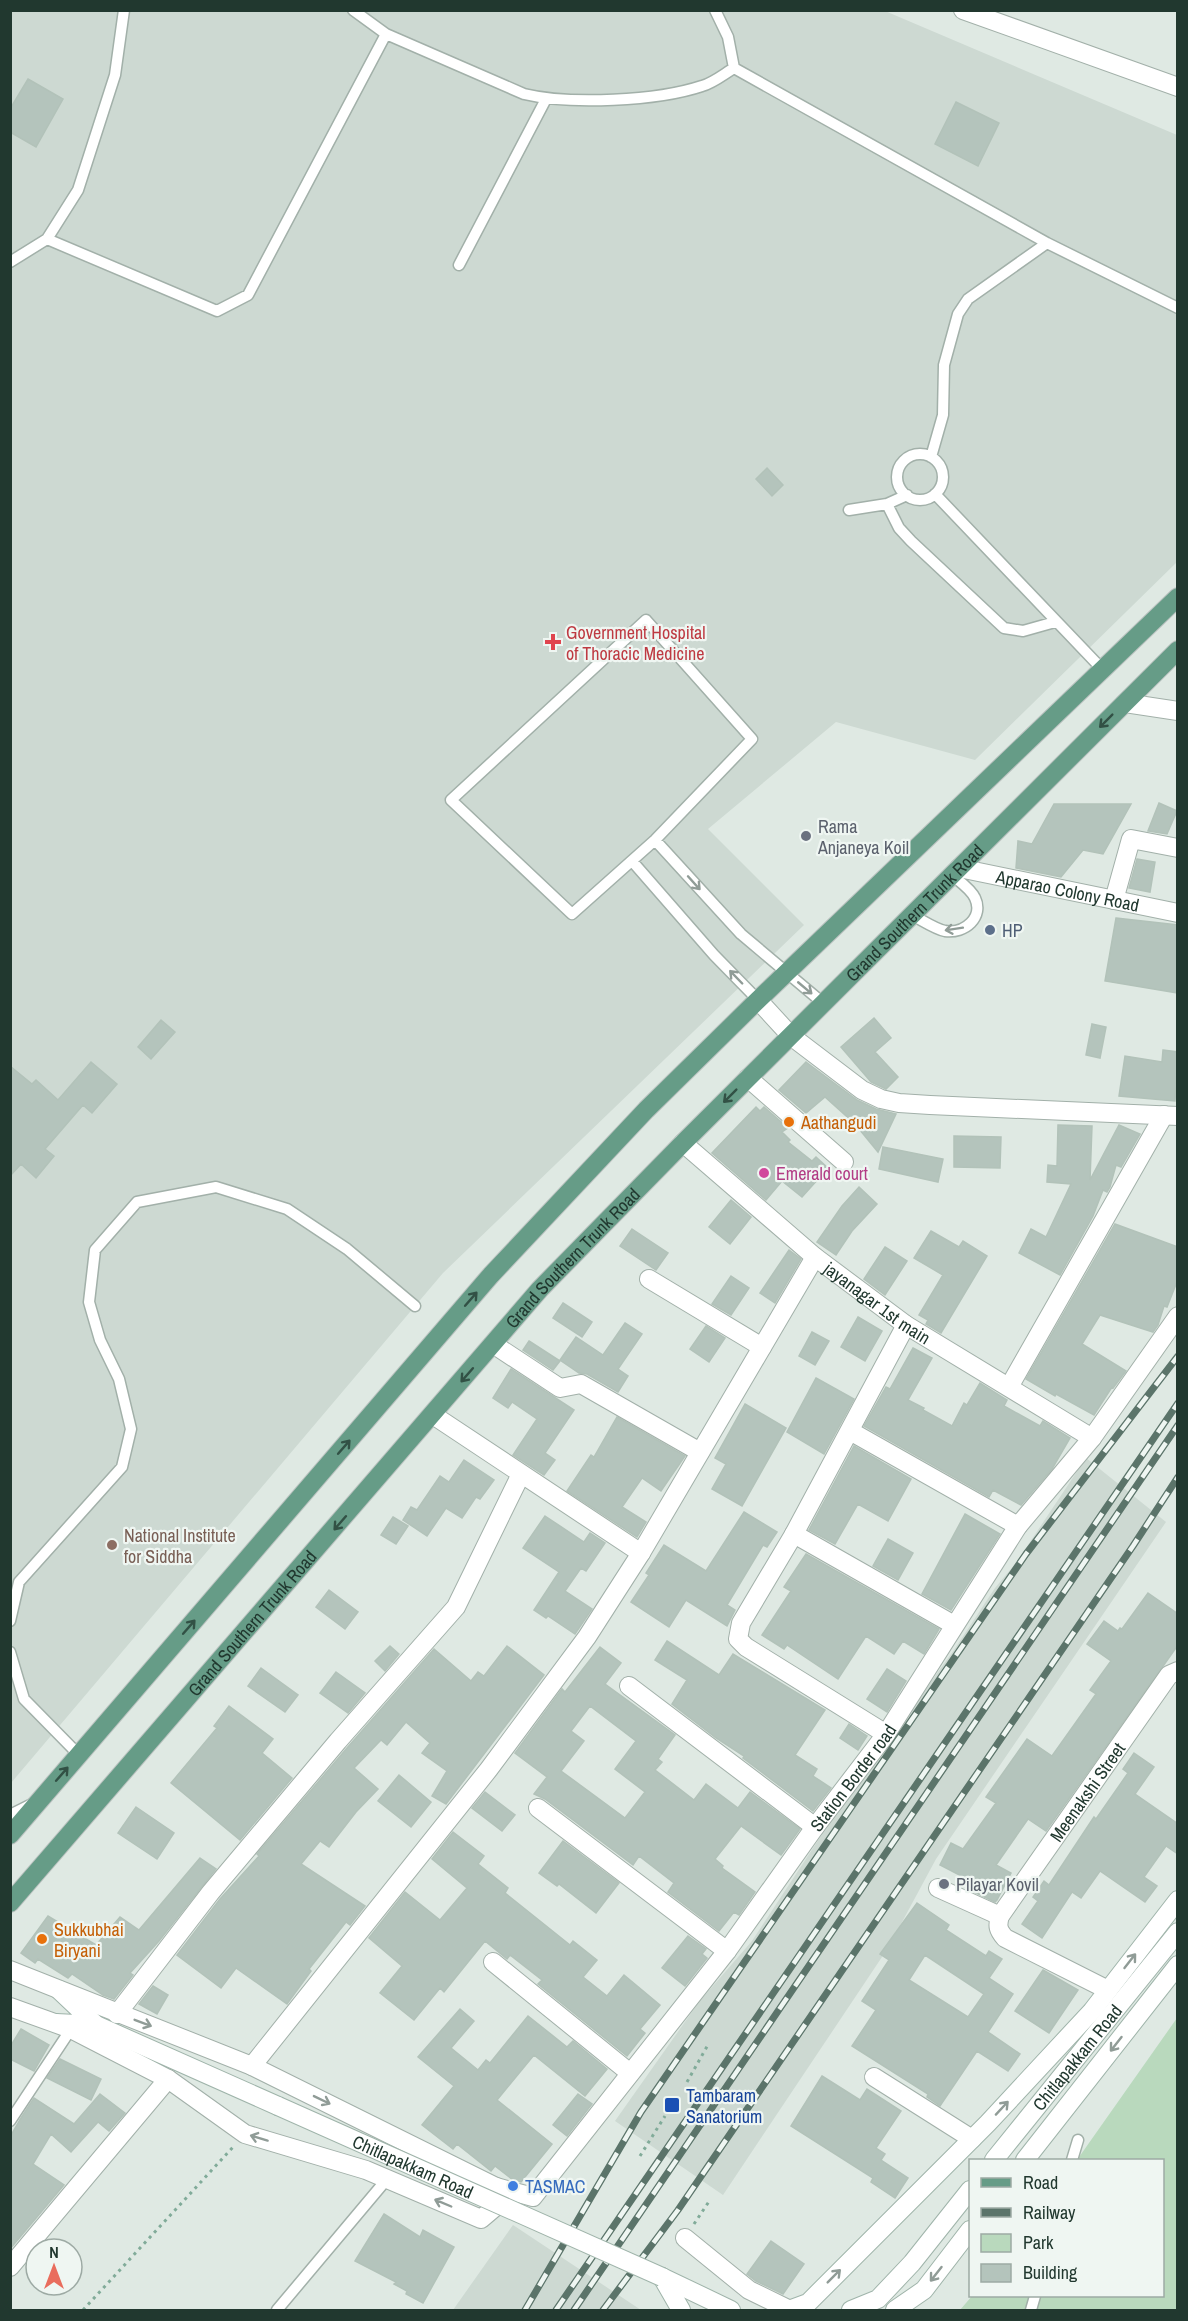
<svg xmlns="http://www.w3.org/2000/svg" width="1188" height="2321" viewBox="0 0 1188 2321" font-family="'Archivo Narrow',sans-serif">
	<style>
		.built { fill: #cdd9d2 }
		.green { fill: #b9d9bd }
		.building { fill: #b4c4bc; stroke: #b2c2b9; stroke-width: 1.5; fill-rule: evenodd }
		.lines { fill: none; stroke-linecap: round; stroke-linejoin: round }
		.lane-casing { stroke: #a2b0a9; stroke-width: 13 }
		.street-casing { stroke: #a2b0a9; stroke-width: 20 }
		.secondary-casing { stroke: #9fb4aa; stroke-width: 20 }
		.primary-casing { stroke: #bcc3c1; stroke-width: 20 }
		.path { stroke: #81ab99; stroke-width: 3; stroke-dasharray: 3 4.5; stroke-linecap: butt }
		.lane { stroke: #fff; stroke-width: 10 }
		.street { stroke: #fff; stroke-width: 18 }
		.secondary { stroke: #fff; stroke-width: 18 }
		.primary { stroke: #669c87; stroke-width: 18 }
		.rail-casing { stroke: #5b746a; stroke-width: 7 }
		.rail { stroke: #eff6f2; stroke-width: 4.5; stroke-dasharray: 14; stroke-linecap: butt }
		.secondary-bridge-casing { stroke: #9fb4aa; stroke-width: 20; stroke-linecap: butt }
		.secondary-bridge { stroke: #fff; stroke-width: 18 }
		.oneway { stroke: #325145 }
		.oneway2 { stroke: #909c97 }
		.health-dot { fill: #e0444e; stroke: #eff6f2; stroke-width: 2 }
		.worship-dot { fill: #6b7280; stroke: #eff6f2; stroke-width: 2 }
		.service-dot { fill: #5c6f8a; stroke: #eff6f2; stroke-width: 2 }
		.food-dot { fill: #e8710a; stroke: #eff6f2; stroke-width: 2 }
		.hotel-dot { fill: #d1479c; stroke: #eff6f2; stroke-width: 2 }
		.education-dot { fill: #8d6e63; stroke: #eff6f2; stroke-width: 2 }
		.transit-dot { fill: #1a4fb4; stroke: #eff6f2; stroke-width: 2 }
		.shop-dot { fill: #3f7fe0; stroke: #eff6f2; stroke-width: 2 }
		.labels { text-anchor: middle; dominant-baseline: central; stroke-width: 4.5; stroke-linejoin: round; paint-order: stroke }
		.health-label { font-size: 18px; fill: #be3a42; stroke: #eff6f2; text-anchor: start }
		.worship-label { font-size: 18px; fill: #5b616d; stroke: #eff6f2; text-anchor: start }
		.street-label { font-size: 18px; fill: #21382f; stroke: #eff6f2 }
		.service-label { font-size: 18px; fill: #4e5e75; stroke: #eff6f2; text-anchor: start }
		.food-label { font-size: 18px; fill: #c56008; stroke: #eff6f2; text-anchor: start }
		.hotel-label { font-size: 18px; fill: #b23c85; stroke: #eff6f2; text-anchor: start }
		.education-label { font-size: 18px; fill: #785e54; stroke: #eff6f2; text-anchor: start }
		.transit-label { font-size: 18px; fill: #164399; stroke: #eff6f2; text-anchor: start }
		.shop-label { font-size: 18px; fill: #366cbe; stroke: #eff6f2; text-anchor: start }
	</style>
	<rect width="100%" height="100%" fill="#dfe9e3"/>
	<!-- built -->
	<path class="built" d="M11,11H885L1177,135V562L975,760L836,722L708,829L804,925L443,1273L11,1783Z
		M1086,1458L1166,1522L936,1859L888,1948L723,2195L615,2121L699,2002L752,1941L844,1801L954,1650L995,1588L1016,1563Z
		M513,2225L641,2310H453Z"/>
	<!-- green -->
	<path class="green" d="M1177,2018V2310H960L972,2296H1162V2160H1077Z"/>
	<!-- building -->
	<path class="building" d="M28,79L63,99L36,147L10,132V109Z
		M956,102L999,123L978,166L935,144Z
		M767,468L783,485L772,496L756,479Z
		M1159,803L1177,811L1167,834L1148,831Z
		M1054,804H1131L1103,854L1083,850L1061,877L1016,868L1018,841L1032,844Z
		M1137,859L1155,862L1150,892L1129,888Z
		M1116,918L1178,925V993L1105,981Z
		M874,1018L891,1038L875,1052L898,1077L886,1089L871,1082L841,1047Z
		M161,1020L175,1032L151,1059L138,1047Z
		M1092,1024L1106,1027L1100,1058L1086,1055Z
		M1163,1050L1178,1052L1175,1101L1119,1096L1125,1056L1162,1062Z
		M91,1062L117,1084L92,1113L83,1105L45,1149L54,1156L36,1178L21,1164L10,1176V1066L32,1084L36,1080L58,1100Z
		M806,1062L857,1100L876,1109L896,1114L878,1152L855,1124L825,1097L806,1113L779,1090Z
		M756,1107L760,1111L764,1107L788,1128L782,1132L790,1140L788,1142L812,1161L816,1157L828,1168L802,1197L782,1181L766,1200L712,1153Z
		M1058,1125L1092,1126L1090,1180L1119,1125L1140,1134L1121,1167L1116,1165L1110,1187L1107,1192L1103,1190L1093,1216L1060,1275L1019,1253L1031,1229L1046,1237L1071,1184L1047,1182L1048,1165L1057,1166Z
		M954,1136L1001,1137L1000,1168L954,1167Z
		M883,1147L943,1159L938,1182L879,1169Z
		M859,1187L877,1204L852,1231L836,1255L817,1242L842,1206Z
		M731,1200L751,1217L730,1244L709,1227Z
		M1115,1224L1178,1247V1279L1167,1307L1164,1306L1158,1325L1153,1332L1100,1315L1082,1344L1126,1371L1113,1388L1112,1387L1094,1415L1056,1394L1055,1396L1026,1379Z
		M632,1229L668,1253L656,1270L620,1246Z
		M931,1231L959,1247L963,1241L987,1256L941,1333L926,1324L928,1320L919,1315L943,1275L914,1258Z
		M885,1247L907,1261L885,1295L864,1279Z
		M789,1250L801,1259L775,1303L760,1293Z
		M731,1276L749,1288L731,1315L712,1304Z
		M563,1303L592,1322L582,1337L553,1318Z
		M858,1317L882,1331L865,1361L841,1347Z
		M625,1323L642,1334L618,1369L628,1376L618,1392L587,1374L579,1373L560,1360L576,1337L603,1355Z
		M706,1326L725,1338L709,1362L690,1349Z
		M812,1332L829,1341L815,1365L799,1356Z
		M529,1341L560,1361L553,1370L523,1350Z
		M913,1348L932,1358L908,1400L924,1408L923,1410L952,1426L964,1403L967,1405L980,1383L1007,1400L1004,1406L1040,1426L1043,1421L1070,1438L1052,1469L1021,1505L993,1490L989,1497L864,1426L886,1387L890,1389Z
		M511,1369L574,1410L545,1453L555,1460L544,1475L513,1455L537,1419L512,1402L508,1408L493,1398Z
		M816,1378L854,1399L824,1454L787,1432Z
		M745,1404L786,1428L742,1506L712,1489L726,1464L715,1458Z
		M617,1417L685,1456L661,1491L642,1478L622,1507L646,1522L637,1537L567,1491L591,1455L594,1457Z
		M854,1446L911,1479L888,1521L858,1504L835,1544L809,1530Z
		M464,1460L494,1480L480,1499L476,1497L462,1518L446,1508L427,1536L403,1520L411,1507L417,1510L440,1476L449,1482Z
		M744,1512L777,1532L767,1547L763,1545L727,1605L735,1610L727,1626L686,1600L669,1627L631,1602L649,1575L646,1573L664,1545L706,1571Z
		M965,1514L1000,1534L951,1610L922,1594Z
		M545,1516L584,1542L590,1533L605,1543L586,1571L581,1568L565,1591L592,1609L575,1634L548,1616L546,1618L534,1610L559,1572L523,1548Z
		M393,1517L408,1526L396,1544L381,1535Z
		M888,1539L913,1553L898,1580L873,1566Z
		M806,1554L939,1629L924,1654L903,1641L894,1654L866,1636L838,1679L787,1645L784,1649L762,1635L791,1591L784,1587Z
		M329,1590L358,1612L345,1629L316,1607Z
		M1148,1593L1178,1614V1645L1046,1831L1028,1819L996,1865L1011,1873L997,1900L995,1902L970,1890L973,1882L940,1865L951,1843L963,1849L996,1803L986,1797L1027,1739L1052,1756L1096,1694L1090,1690L1111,1661L1087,1644L1104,1621L1118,1631L1120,1628L1122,1629Z
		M667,1641L719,1675L733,1654L825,1710L795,1755L817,1769L813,1776L831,1788L813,1811L743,1758L744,1756L716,1738L672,1704L687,1680L655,1660Z
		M390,1646L399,1654L385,1671L375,1661Z
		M507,1646L544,1675L446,1804L432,1796L447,1771L422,1753L430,1743L406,1722L387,1745L381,1740L354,1768L378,1789L356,1812L329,1847L320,1841L301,1864L365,1906L350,1925L346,1922L309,1969L311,1971L287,2004L236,1968L221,1988L177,1955L220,1899L259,1856L257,1854L347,1748L434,1649L471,1681L478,1672L484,1676Z
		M600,1647L621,1663L605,1684L675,1735L658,1759L662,1762L655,1770L694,1800L706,1784L738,1808L750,1792L800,1829L781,1855L741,1826L715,1859L723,1866L722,1868L755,1892L739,1915L734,1912L719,1931L668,1892L674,1883L639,1856L633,1865L545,1799L534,1794L547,1777L515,1753L562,1689L565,1692ZM590,1706L636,1741L615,1769L645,1792L625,1818L561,1771L584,1741L571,1731Z
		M261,1668L298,1695L285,1712L248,1686Z
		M887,1669L906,1681L887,1712L867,1699Z
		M336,1672L365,1693L348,1713L320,1693Z
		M229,1706L273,1739L262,1753L292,1778L240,1840L171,1783L217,1728L214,1726Z
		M849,1724L867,1736L858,1750L840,1738Z
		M1134,1753L1154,1767L1135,1794L1178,1824V1854L1166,1846L1144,1877L1157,1886L1145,1902L1100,1871L1081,1898L1072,1892L1042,1938L1022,1924L1038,1901L1033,1897L1044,1881L1049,1885L1094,1817L1096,1819L1128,1773L1123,1769Z
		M399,1775L431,1802L411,1827L378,1801Z
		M485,1792L515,1815L502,1831L472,1808Z
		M136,1807L174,1833L157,1859L118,1833Z
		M453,1832L484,1856L478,1864L508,1888L505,1893L570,1945L573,1941L597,1960L583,1977L607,1996L624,1975L660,2005L640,2029L645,2033L627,2056L538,1984L542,1980L510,1955L507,1959L485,1941L444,1992L440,1988L414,2020L380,1993L402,1966L369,1938L405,1892L440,1920L467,1888L432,1859Z
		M563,1841L619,1883L596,1913L559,1884L557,1886L539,1873Z
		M200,1858L216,1869L159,1941L130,1973L133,1975L114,1999L103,1995L72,1974L68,1978L38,1959L35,1963L21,1953L48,1916L96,1945L120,1917L139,1930Z
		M917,1903L949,1925L946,1930L986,1956L989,1951L1002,1959L989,1978L1013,1994L988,2032L1020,2054L1008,2071L977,2051L940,2106L927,2097L928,2094L852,2046L876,2010L862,2001L889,1960L880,1954ZM925,1955L984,1994L968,2017L909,1980Z
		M688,1936L706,1949L702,1954L707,1958L685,1986L662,1968Z
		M1043,1970L1078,1990L1049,2033L1015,2011Z
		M153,1986L168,1995L157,2014L139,2004Z
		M460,2009L474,2021L451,2048L478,2070L486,2060L490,2063L528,2016L567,2047L573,2041L607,2069L585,2096L534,2055L497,2100L552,2144L521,2182L513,2180L495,2166L491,2171L457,2144L453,2149L422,2125L454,2086L418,2057Z
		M21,2029L49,2045L34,2071L10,2059V2047Z
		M60,2059L101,2079L91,2100L47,2078Z
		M822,2076L860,2100L867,2089L901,2111L876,2148L885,2154L881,2160L908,2178L895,2198L871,2182L873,2178L791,2126Z
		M100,2094L125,2113L109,2131L98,2122L71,2152L51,2134L33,2164L64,2185L10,2249V2137L21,2118L34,2098L74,2124Z
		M578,2094L592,2104L567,2136L553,2125Z
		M384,2214L420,2237L423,2230L454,2247L423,2303L406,2294L407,2291L394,2284L396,2282L355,2261Z
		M771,2241L804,2264L783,2294L756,2281L747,2274Z"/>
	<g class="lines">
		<defs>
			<path id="lane" d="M353,10L386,34L524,94C570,105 657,101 702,86C713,83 724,74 734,68L1047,243L1178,308
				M715,10L728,37L734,68
				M47,239L217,311L248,295L386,34
				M10,262L47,239L78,190L115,75L124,10
				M459,265L546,99
				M897 477a23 23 0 1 1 46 0a23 23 0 1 1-46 0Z
				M931,457L943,415L944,365L958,314L968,299L1047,243
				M935,494L1102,669
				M887,504L899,528L911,541L1004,628L1023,631L1055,622
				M849,510L887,504L907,495
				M646,620L752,739L655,840L572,914L451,800Z
				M655,840L741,934L823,1003
				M632,861L714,955L758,1000
				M912,915C922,920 935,929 945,931C965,934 984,917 975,898C971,889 959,881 952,875
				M10,1621L19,1582L122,1467L131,1429L119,1379L100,1340L89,1302L95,1250L137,1202L216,1187L287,1209L347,1249L415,1306
				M10,1652L24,1699L79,1755
				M10,1815L32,1804
				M10,2121L71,2029
				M1072,2160L1078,2140
				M277,2310L387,2179
				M1031,2310L1035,2296"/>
			<g id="street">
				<path d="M963,10L1178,87"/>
				<path d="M1125,703L1178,711"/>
				<path id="s1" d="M959,868L1178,913"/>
				<path d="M1114,900L1131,839L1178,848"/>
				<path d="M758,1000L791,1036L862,1090L881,1099L899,1103L930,1105L1178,1116"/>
				<path d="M748,1078L844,1162"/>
				<path id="s2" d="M683,1143L815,1257L906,1325L1092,1438"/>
				<path d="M649,1279L762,1347"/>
				<path d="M493,1344L560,1388L581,1384L700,1452"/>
				<path d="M1009,1387L1164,1115"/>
				<path d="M433,1415L641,1553"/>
				<path d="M850,1431L1018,1526"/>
				<path d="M794,1534L954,1625"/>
				<path d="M629,1686L815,1827"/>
				<path d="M886,1734L746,1647L738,1639L741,1623L794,1534L906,1325"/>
				<path d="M538,1808L727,1951"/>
				<path d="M938,1888L1000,1916"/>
				<path d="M493,1962L630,2073"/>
				<path d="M10,1970L252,2066L496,2187L494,2208L481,2219L366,2170L245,2134L168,2079L71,2029L10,2007"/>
				<path id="s3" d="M1108,1990L1005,1938C998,1930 997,1926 1000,1916L1169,1675L1178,1671"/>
				<path d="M117,2014L211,1892L338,1741L456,1607L521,1474"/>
				<path d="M252,2066L489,1769L587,1637L641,1553L815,1257"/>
				<path d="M874,2077L972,2139"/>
				<path id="s4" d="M496,2187L533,2197L727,1951L815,1827L886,1734L1018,1526L1092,1438L1178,1316"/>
				<path d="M685,2238L749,2290L790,2310"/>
				<path d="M10,2267L168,2079"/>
			</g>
			<g id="secondary">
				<path d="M56,2023L96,2025L59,1990"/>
				<path d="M96,2025L278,2106"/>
				<path id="s5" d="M994,2160L1178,1932"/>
				<path d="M1025,2160L1178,1965"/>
				<path d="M662,2277L731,2310"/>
				<path d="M662,2277L681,2310"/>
				<path d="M789,2310L808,2303L988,2123L1092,2011L1178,1900"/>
				<path d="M851,2310L878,2299L912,2263L970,2190"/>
				<path d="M895,2310L924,2290L970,2230"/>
			</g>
			<g id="primary">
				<path d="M10,1835L491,1275L646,1110L758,1000L1178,597"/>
				<path id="s6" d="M10,1903L540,1289L683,1143L1178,650"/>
			</g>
		</defs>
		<!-- lane casing -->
		<use href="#lane" class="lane-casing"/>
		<!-- street casing -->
		<use href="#street" class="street-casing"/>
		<!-- secondary casing -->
		<use href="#secondary" class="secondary-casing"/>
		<!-- primary casing -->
		<use href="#primary" class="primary-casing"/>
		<!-- path -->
		<path class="path" d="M687,2082L709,2043
			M640,2156L665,2116
			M694,2224L710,2200
			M83,2310L234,2146"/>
		<!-- lane -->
		<use href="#lane" class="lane"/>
		<!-- street -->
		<use href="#street" class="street"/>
		<!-- secondary -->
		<use href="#secondary" class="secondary"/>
		<!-- primary -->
		<use href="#primary" class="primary"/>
		<defs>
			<path id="rail" d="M525,2310L641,2112L1026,1554L1178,1356
				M556,2310L1178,1403
				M574,2310L1178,1425
				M603,2310L678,2210L1133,1546L1178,1477"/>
		</defs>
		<!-- rail casing -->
		<use href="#rail" class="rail-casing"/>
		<!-- rail -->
		<use href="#rail" class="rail"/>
		<defs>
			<g id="secondary-bridge">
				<path id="s7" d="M278,2106L662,2277"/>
			</g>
		</defs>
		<!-- secondary-bridge casing -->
		<use href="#secondary-bridge" class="secondary-bridge-casing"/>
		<!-- secondary-bridge -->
		<use href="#secondary-bridge" class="secondary-bridge"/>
	</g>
	<!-- one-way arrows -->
	<defs><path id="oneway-shaft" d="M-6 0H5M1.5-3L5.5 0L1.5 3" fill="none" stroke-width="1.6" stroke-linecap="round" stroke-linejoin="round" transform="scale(1.5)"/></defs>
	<g class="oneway">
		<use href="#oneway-shaft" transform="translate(1106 721) rotate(135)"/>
		<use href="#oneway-shaft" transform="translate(730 1096) rotate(135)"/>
		<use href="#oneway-shaft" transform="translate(471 1299) rotate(-49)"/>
		<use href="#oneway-shaft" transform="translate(467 1375) rotate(131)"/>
		<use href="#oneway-shaft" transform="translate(344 1447) rotate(-49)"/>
		<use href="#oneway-shaft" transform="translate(340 1523) rotate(131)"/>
		<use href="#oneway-shaft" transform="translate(189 1627) rotate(-49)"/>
		<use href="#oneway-shaft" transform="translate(62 1774) rotate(-49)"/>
	</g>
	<g class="oneway2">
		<use href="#oneway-shaft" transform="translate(694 883) rotate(48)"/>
		<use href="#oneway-shaft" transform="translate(954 929) rotate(171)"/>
		<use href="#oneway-shaft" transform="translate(736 977) rotate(-134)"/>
		<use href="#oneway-shaft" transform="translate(805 988) rotate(40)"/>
		<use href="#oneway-shaft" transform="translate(1130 1961) rotate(-52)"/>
		<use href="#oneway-shaft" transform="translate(143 2023) rotate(21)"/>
		<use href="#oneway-shaft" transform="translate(1116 2044) rotate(128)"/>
		<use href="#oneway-shaft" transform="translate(322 2100) rotate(26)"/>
		<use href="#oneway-shaft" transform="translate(1002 2108) rotate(-47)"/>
		<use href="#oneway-shaft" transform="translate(259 2138) rotate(-163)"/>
		<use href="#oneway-shaft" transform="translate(443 2203) rotate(-157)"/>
		<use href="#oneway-shaft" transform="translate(936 2274) rotate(128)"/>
		<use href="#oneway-shaft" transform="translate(834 2276) rotate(-45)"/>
	</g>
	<!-- markers -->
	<path class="health-dot" d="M550 633h6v6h6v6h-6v6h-6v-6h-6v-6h6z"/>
	<g class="worship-dot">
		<circle cx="806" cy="836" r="6"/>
		<circle cx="944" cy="1884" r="6"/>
	</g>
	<circle class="service-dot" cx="990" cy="930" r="6"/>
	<g class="food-dot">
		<circle cx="789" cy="1122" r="6"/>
		<circle cx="42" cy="1939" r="6"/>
	</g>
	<circle class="hotel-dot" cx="764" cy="1173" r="6"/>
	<circle class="education-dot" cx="112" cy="1545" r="6"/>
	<rect class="transit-dot" x="664" y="2097" width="16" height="16" rx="3"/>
	<circle class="shop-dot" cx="513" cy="2186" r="6"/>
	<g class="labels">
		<!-- health labels -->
		<g class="health-label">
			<text x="566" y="632">Government Hospital<tspan x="566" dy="21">of Thoracic Medicine</tspan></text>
		</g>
		<!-- worship labels -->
		<g class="worship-label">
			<text x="818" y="826">Rama<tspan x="818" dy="21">Anjaneya Koil</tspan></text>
			<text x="956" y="1884">Pilayar Kovil</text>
		</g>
		<!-- street labels -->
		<g class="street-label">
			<text stroke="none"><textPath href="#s1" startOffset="111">Apparao Colony Road</textPath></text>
			<text stroke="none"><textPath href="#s6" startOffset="1342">Grand Southern Trunk Road</textPath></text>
			<text stroke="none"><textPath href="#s6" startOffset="856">Grand Southern Trunk Road</textPath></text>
			<text stroke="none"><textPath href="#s2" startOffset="252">jayanagar 1st main</textPath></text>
			<text stroke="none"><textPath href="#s6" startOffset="370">Grand Southern Trunk Road</textPath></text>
			<text stroke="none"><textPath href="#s4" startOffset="566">Station Border road</textPath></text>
			<text stroke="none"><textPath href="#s3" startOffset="291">Meenakshi Street</textPath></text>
			<text stroke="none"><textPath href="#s5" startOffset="132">Chitlapakkam Road</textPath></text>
			<text stroke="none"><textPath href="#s7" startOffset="148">Chitlapakkam Road</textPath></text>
		</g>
		<!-- service labels -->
		<g class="service-label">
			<text x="1002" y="930">HP</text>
		</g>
		<!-- food labels -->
		<g class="food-label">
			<text x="801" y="1122">Aathangudi</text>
			<text x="54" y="1929">Sukkubhai<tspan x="54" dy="21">Biryani</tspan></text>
		</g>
		<!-- hotel labels -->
		<g class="hotel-label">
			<text x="776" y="1173">Emerald court</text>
		</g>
		<!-- education labels -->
		<g class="education-label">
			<text x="124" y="1535">National Institute<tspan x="124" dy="21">for Siddha</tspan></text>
		</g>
		<!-- transit labels -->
		<g class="transit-label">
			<text x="686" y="2095">Tambaram<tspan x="686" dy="21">Sanatorium</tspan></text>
		</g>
		<!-- shop labels -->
		<g class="shop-label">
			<text x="525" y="2186">TASMAC</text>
		</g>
	</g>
	<!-- border -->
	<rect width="1188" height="2321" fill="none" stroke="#21382f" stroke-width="24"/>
	<!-- legend -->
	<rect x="969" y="2159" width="195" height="138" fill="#eff6f2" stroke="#9daaa4" stroke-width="1.5"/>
	<rect x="981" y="2178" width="30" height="9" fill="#669c87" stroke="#9daaa4" stroke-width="1.5"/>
	<text x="1023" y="2189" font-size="18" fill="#21382f">Road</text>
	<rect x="981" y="2208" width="30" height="9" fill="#5b746a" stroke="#9daaa4" stroke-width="1.5"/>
	<text x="1023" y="2219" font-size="18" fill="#21382f">Railway</text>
	<rect x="981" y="2234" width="30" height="18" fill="#b9d9bd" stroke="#9daaa4" stroke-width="1.5"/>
	<text x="1023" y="2249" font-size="18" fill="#21382f">Park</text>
	<rect x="981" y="2264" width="30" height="18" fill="#b4c4bc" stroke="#9daaa4" stroke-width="1.5"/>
	<text x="1023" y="2279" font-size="18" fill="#21382f">Building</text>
	<!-- north arrow -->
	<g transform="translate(54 2267)"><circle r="28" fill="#eff6f2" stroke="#9daaa4" stroke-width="1.5"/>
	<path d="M0-4.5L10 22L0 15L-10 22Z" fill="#e96d5d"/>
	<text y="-9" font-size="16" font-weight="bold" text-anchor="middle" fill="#21382f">N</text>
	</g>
</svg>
